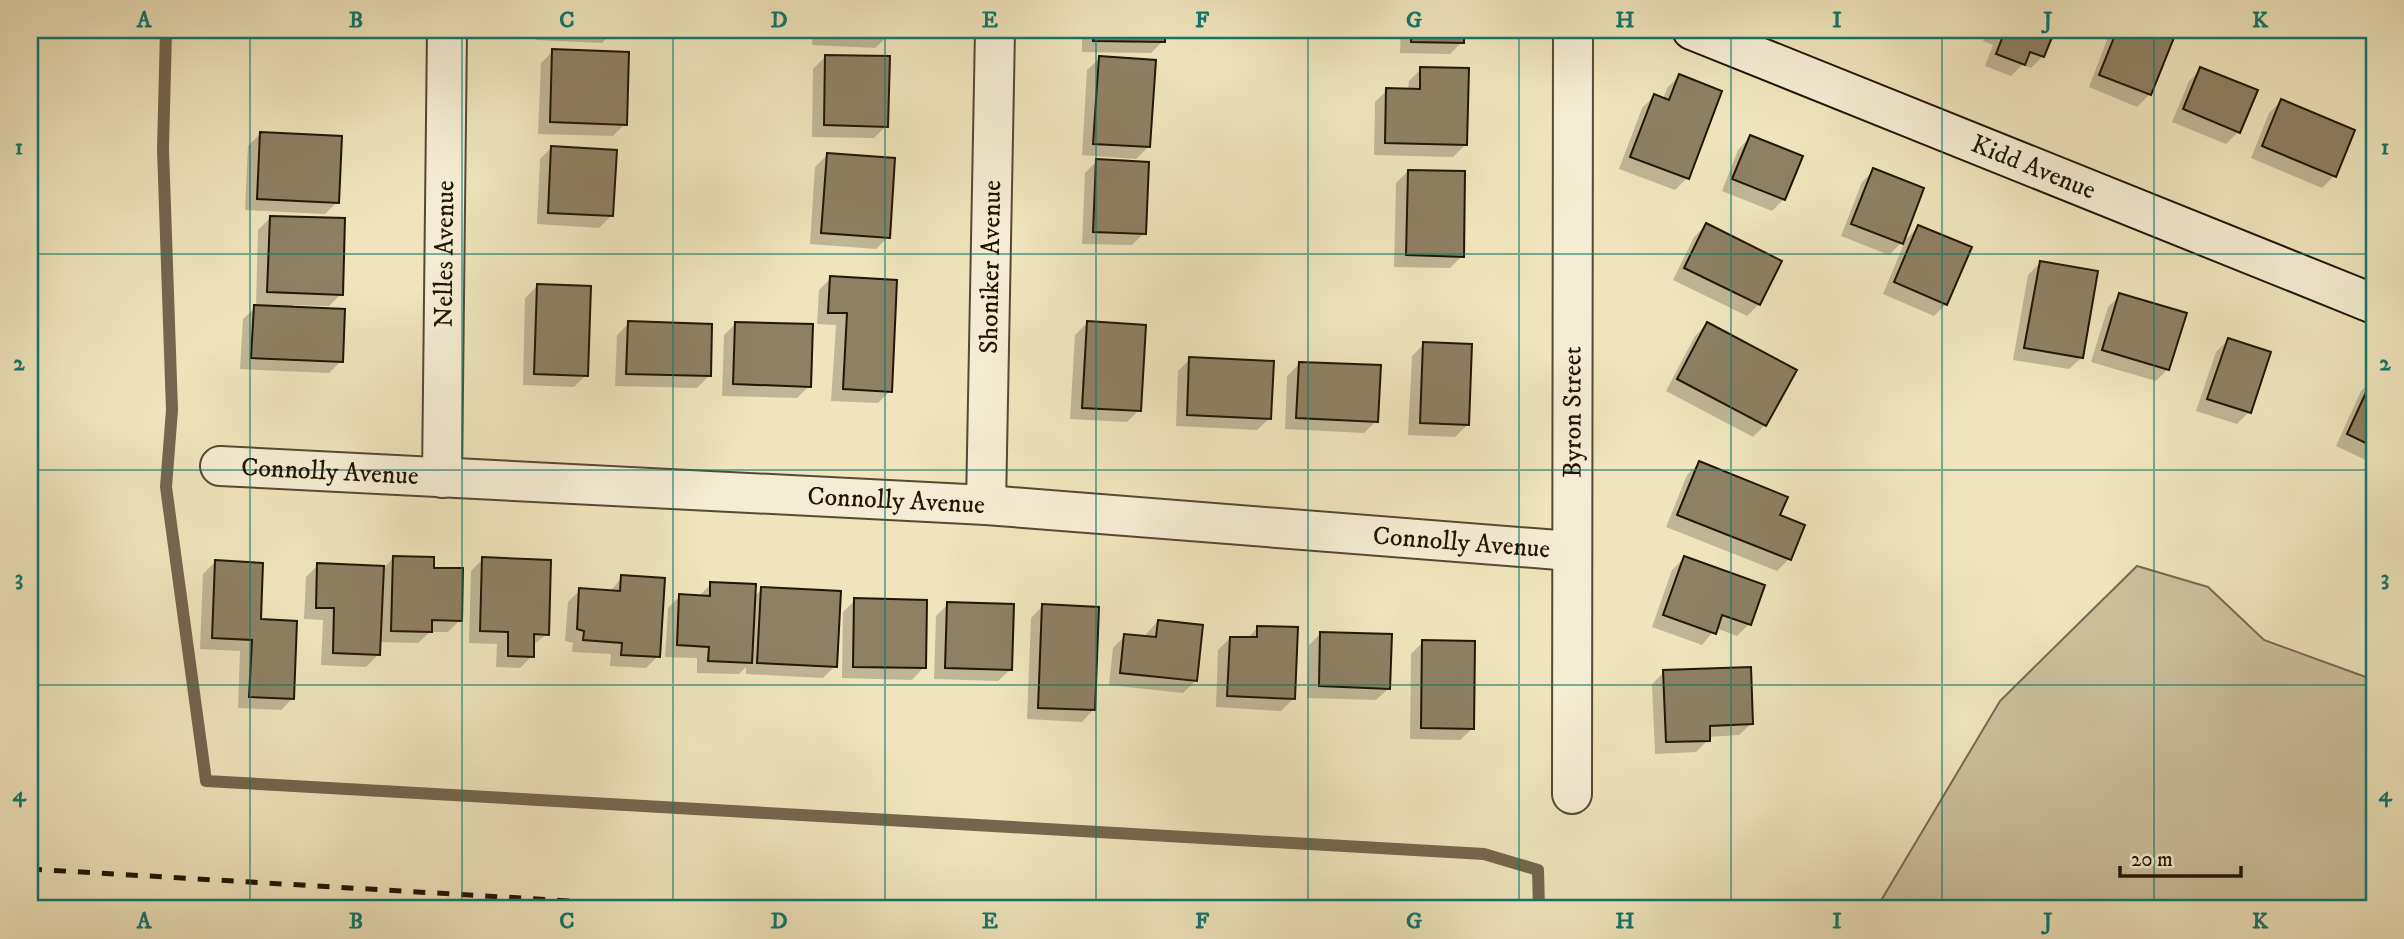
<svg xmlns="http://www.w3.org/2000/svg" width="2404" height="939" viewBox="0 0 2404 939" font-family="'IM FELL DW Pica',serif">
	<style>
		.green { fill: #ccc19c; stroke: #786a50; stroke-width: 2 }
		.shadow { fill: #0003 }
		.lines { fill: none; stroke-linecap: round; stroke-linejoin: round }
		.stream { stroke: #74664d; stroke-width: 12 }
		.building { fill: #8e8063; stroke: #241404; stroke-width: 2 }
		.street-casing { stroke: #574832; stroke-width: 42 }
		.secondary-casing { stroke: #241404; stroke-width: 42 }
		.street { stroke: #f5edd3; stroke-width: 38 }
		.secondary { stroke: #f5edd3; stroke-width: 38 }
		.rail { stroke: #241404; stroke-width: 5; stroke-dasharray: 12 12; stroke-linecap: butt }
		.grid { fill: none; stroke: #0f766e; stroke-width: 2; stroke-opacity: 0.55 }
		.labels { text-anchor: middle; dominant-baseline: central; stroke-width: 5; stroke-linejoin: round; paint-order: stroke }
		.street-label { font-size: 26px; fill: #241404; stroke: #f5edd3 }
		.neatline { fill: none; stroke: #0f766e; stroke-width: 2.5 }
		.grid-label { font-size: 23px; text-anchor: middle; font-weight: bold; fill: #0f766e }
	</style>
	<rect width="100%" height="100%" fill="#efe4bb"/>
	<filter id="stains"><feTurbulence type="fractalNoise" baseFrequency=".00286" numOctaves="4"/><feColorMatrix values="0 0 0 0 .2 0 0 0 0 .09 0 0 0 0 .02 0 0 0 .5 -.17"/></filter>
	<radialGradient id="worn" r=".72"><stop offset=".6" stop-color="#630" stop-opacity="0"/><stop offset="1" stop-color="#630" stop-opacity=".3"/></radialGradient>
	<!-- green -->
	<path class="green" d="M2137,566L2208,587L2264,640L2374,680V909H1876L2000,701Z"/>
	<!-- shadow -->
	<path class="shadow" d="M536,30H614L602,43L536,40Z
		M813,30H888V36L875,48L812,45Z
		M1082,30H1163V41L1151,53L1082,52Z
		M1401,30H1462V42L1450,54L1400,53Z
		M1987,30H2053L2043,56L2031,68L2022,65L2011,76L1985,66L1993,45L1983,41Z
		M2083,30H2175L2149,95L2137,107L2089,87L2107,40Z
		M553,51L625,124L613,136L538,134L541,63Z
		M825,57L886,126L874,138L812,137L813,69Z
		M1100,58L1148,147L1136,159L1082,155L1087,70Z
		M1421,69L1465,145L1453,157L1374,155L1375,102L1387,90L1408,91L1409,81Z
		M2201,69L2255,91L2238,132L2226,144L2172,122L2189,81Z
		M1679,76L1687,178L1675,190L1619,169L1642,108L1654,96L1663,99L1667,88Z
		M2281,101L2334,176L2322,188L2251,158L2269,113Z
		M260,134L337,202L325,214L245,210L248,146Z
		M1750,137L1784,199L1772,211L1722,191L1738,150Z
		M552,147L611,216L599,228L537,224L540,159Z
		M827,155L888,237L876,249L810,244L815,167Z
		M1097,161L1144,233L1132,245L1082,244L1085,173Z
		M1874,170L1901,243L1889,255L1841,236L1862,182Z
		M1408,171L1462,256L1450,268L1394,267L1396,183Z
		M270,218L341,294L329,306L293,305V309L341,361L329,373L240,369L243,319L256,307L258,230Z
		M1706,225L1759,304L1747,316L1673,280L1694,237Z
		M1918,227L1946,304L1934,316L1883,294L1906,239Z
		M2040,263L2082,357L2069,369L2013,360L2028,275Z
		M831,278L890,391L878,403L831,401L836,325L817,324L819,290Z
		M537,286L586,375L574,387L523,385L525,298Z
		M2120,295L2168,369L2156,381L2091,362L2108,307Z
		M629,323L709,376L697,388L615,386L617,335Z
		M736,323L809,386L797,398L722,396L724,335Z
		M1087,323L1139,410L1127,422L1070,419L1075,335Z
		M1707,324L1765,425L1753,437L1666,391L1695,336Z
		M2228,340L2249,412L2237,424L2196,411L2216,352Z
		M1424,344L1467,425L1455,437L1408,435L1412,356Z
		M1190,359L1270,418L1257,430L1176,426L1178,371Z
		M1299,364L1376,421L1364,433L1285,429L1287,376Z
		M2373,379L2374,380V464L2336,446L2361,391Z
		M1699,463L1789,559L1777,571L1666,527L1687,475Z
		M393,558L460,620L448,632H430L418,643L379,642L378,655L366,667L321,665L323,620L304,619L306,577L318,565L384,568Z
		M1684,558L1749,624L1737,636L1716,628L1702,645L1652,627L1672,570Z
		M483,559L547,634L532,646V656L520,668L496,667L497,644L469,643L471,571Z
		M215,562L259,621L293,698L281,710L238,708L240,651L200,649L203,574Z
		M622,577L658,656L646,668L610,666L611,654L572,652L573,643L565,641L568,602L580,590L610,592Z
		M711,584L754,597L762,589L835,666L823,678L746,674V667L739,674L697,673V658L665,657L668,608L680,596H699Z
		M855,600L924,667L912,680L842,678L843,612Z
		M948,604L1011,669L998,681L934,679L936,616Z
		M1043,606L1094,709L1082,722L1027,719L1031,618Z
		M1158,621L1195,681L1183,693L1109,685L1113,648L1125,636L1146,638V634Z
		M1258,627L1293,699L1281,711L1216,707L1218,650L1230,638L1247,639Z
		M1321,633L1389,688L1376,700L1307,698L1309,645Z
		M1423,642L1473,728L1460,740L1410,739L1411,654Z
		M1664,672L1752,723L1739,735L1708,737V740L1696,752L1655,754L1652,684Z"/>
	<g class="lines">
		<!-- stream -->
		<path class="stream" d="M166,30L163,149L172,410L166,487L206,781L1484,854L1538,870L1539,909"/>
	</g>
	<!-- building -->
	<path class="building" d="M823,30H890L889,37L823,33Z
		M1094,30H1165V42L1093,41Z
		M1412,30H1464V43L1411,42Z
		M1996,30H2055L2044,57L2030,52L2025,65L1996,54L2004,33Z
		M2117,30H2177L2151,95L2099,75Z
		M552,49L629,52L627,125L550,122Z
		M825,55L890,56L888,127L824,125Z
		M1099,56L1156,60L1150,147L1093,144Z
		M1420,67L1469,68L1467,145L1385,143L1386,88L1420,89Z
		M2200,67L2258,90L2240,133L2183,109Z
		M1679,74L1722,91L1689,179L1630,157L1654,94L1669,100Z
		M2281,99L2355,130L2336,177L2262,146Z
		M260,132L342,136L339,203L257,199Z
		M1750,135L1803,156L1785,200L1732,179Z
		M551,146L617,150L613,216L548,213Z
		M827,153L895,158L890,238L821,233Z
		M1096,159L1149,162L1146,234L1093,232Z
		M1873,168L1924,188L1903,244L1851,224Z
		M1408,170L1465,171L1464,257L1406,255Z
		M270,216L345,218L343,295L267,292Z
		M1706,223L1782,261L1760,305L1684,268Z
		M1918,225L1972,247L1947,305L1894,282Z
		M2040,261L2098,271L2083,358L2024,348Z
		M830,276L897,280L892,392L843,389L847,313H828Z
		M537,284L591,286L588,376L534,374Z
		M2119,293L2187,313L2169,370L2102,350Z
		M254,305L345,309L343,362L251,358Z
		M628,321L712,324L711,376L626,374Z
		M1087,321L1146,325L1141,411L1082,408Z
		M735,322L813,324L811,387L733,384Z
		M1707,322L1797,370L1766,426L1677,379Z
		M2228,338L2271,352L2251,413L2207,399Z
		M1423,342L1472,344L1469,425L1420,423Z
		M1189,357L1274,361L1271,419L1187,415Z
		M1299,362L1381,365L1378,422L1296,418Z
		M2373,377L2374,378V447L2347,434Z
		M1699,461L1788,497L1780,515L1805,525L1791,560L1677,515Z
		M393,556L434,557V568H463L462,621L432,620V632L391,631Z
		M1684,556L1765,585L1751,625L1722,615L1716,634L1663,615Z
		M482,557L551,560L549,635L534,634V657L508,656V632L480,631Z
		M215,560L263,563L261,619L297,621L294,699L249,697L252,640L212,638Z
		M317,563L384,566L380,655L333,653L334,608H316Z
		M621,575L665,578L660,657L621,655L622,643L583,640L584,631L577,629L579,588L620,591Z
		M710,582L756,584L752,663L708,661L709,647L677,645L679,594L710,596Z
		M761,587L841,591L837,667L757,663Z
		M854,598L927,600L926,668L853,667Z
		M947,602L1014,604L1012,670L945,668Z
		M1042,604L1099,607L1095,710L1038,708Z
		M1158,620L1203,625L1197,681L1120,673L1124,634L1156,637Z
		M1257,626L1298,627L1295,699L1227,696L1230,637H1257Z
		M1320,632L1392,634L1390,689L1319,686Z
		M1422,640L1475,641L1474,729L1421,728Z
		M1751,667L1753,724L1710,726V741L1666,742L1663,670Z"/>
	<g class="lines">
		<defs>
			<g id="street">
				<path id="s1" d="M220,466L986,505L1571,551"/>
				<path id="s2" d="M442,478L447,30"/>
				<path id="s3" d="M986,505L995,30"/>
				<path id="s4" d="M1572,794L1573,30"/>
			</g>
			<g id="secondary">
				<path id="s5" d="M1692,30L2374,304"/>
			</g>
		</defs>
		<!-- street casing -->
		<use href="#street" class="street-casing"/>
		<!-- secondary casing -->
		<use href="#secondary" class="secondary-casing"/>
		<!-- street -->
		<use href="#street" class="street"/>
		<!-- secondary -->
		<use href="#secondary" class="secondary"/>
		<!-- rail -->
		<path class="rail" d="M30,869L706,909"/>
	</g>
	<!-- grid -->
	<path class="grid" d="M250,30V909M462,30V909M673,30V909M885,30V909M1096,30V909M1308,30V909M1519,30V909M1731,30V909M1942,30V909M2154,30V909M30,254H2374M30,470H2374M30,685H2374"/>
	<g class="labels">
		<!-- street labels -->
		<g class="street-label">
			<text stroke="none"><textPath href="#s5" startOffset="368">Kidd Avenue</textPath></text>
			<text stroke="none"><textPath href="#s2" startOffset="224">Nelles Avenue</textPath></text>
			<text stroke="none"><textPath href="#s3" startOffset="238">Shoniker Avenue</textPath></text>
			<text stroke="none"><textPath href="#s4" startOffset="382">Byron Street</textPath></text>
			<text stroke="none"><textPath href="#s1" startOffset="110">Connolly Avenue</textPath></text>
			<text stroke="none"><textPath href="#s1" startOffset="677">Connolly Avenue</textPath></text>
			<text stroke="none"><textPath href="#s1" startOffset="1244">Connolly Avenue</textPath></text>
		</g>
	</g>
	<!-- margin -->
	<rect width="2404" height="939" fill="none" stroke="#efe4bb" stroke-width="77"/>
	<!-- scale -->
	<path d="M2120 866v10h121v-10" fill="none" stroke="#241404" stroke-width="3.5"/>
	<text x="2131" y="866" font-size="21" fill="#241404" stroke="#f5edd3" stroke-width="5" paint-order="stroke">20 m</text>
	<rect x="38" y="38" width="2328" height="862" class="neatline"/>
	<g class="grid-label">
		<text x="144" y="27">A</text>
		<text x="356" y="27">B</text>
		<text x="567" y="27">C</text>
		<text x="779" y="27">D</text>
		<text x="990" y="27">E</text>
		<text x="1202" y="27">F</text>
		<text x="1414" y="27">G</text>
		<text x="1625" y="27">H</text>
		<text x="1837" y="27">I</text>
		<text x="2048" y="27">J</text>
		<text x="2260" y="27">K</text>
		<text x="19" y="154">1</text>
		<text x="2385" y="154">1</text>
		<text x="19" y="370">2</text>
		<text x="2385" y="370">2</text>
		<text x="19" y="585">3</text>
		<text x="2385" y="585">3</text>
		<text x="19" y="801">4</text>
		<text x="2385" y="801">4</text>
		<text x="144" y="928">A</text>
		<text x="356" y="928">B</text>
		<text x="567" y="928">C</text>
		<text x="779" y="928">D</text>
		<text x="990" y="928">E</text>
		<text x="1202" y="928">F</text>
		<text x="1414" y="928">G</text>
		<text x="1625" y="928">H</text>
		<text x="1837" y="928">I</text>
		<text x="2048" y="928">J</text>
		<text x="2260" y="928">K</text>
	</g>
	<rect width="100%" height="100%" filter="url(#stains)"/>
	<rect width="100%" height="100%" fill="url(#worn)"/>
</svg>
